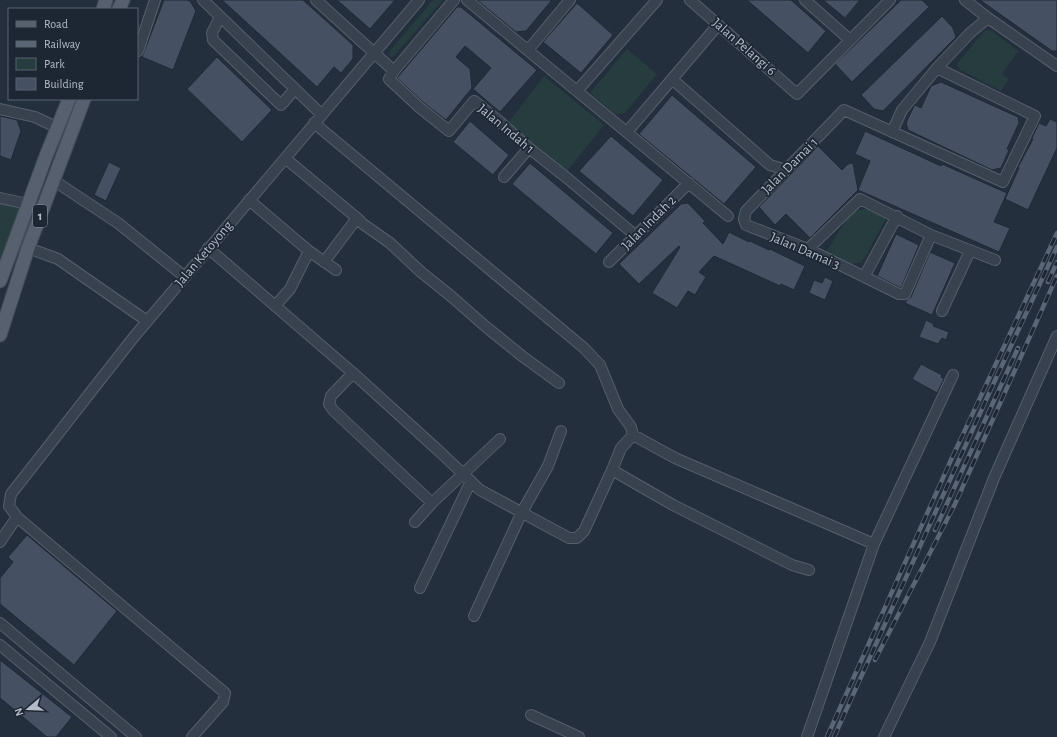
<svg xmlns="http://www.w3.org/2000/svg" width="1057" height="737" viewBox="0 0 1057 737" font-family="'Alegreya Sans',sans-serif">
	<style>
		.green { fill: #263c3f }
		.building { fill: #455162; stroke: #1f2835 }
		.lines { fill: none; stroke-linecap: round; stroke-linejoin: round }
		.minor-casing { stroke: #565f6c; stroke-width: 12 }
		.major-casing { stroke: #414a57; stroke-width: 15 }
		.minor { stroke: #38414e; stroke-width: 10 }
		.major { stroke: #56606e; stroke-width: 13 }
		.rail-casing { stroke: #5a6575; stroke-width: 4.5 }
		.rail { stroke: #1d2633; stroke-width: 3; stroke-dasharray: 9; stroke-linecap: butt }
		.labels { text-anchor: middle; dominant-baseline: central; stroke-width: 3.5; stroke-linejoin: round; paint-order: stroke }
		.shield { fill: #1d2633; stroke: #878f9c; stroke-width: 1 }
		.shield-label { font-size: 13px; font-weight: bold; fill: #b4bcc9 }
		.street-label { font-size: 14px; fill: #b4bcc9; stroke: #1d2633 }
	</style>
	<rect width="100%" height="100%" fill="#242f3e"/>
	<!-- green -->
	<path class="green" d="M433,0H443L393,57L389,56L388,53Z
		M991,30L1018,51L1002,74L1009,79L1001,91L959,69L957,64L984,31Z
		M627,49L657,74L625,113L615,114L590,93Z
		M544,76L604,125L567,171L508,123Z
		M0,204L25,208L0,278Z
		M868,208L886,219L862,262L847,265L826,252L851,212Z"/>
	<!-- building -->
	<path class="building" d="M164,0H187L190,1L196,11L173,70L142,57Z
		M222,0H303L353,45V59L341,73L334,67L317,87Z
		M337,0H395L370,29Z
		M477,0H552L526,31L516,32Z
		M747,0H791L826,31L808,53Z
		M823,0H860L845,18Z
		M901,0H922L929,7L852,82L835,64Z
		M980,0H1057V51H1052Z
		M577,3L613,35L581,73L543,42Z
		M457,7H461L537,70L500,112L473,89L491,68L465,46L456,57L470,69L472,88L446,120L423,102L397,78Z
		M942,16L953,28L956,37L883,111L874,109L861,95Z
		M217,57L272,110L242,142L187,89Z
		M941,82L1018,117L1019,123L1007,149L1009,150L1001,168L992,170L908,130L906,123L914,106L915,105L921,108L931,86Z
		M672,95L756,167L724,204L639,134Z
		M0,116L17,120L21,131L11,160L0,156Z
		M1050,119L1057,122V148L1028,210L1005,199L1019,168L1018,167L1033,139L1032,138L1039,123L1046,126Z
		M470,121L509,155L493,175L453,142Z
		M865,131L941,166L942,164L1007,193L994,222L1010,228L999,252L858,190L870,161L855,154Z
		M611,136L663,180L633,216L579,171Z
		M818,146L842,170L848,164L853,163L858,190L810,238L786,214L775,225L759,207Z
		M109,162L121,168L106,201L94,195Z
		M530,163L613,233L596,254L512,184Z
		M688,203L705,221L703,223L723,244L729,232L749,242L750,241L769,250L770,249L805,266L794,290L781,284L780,286L714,256L699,272L706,277L695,295L688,291L677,308L652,293L680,247L679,246L639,284L619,264L681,204Z
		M896,234L919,245L901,288L877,276Z
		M930,252L955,263L932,315L905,303L907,300L911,297Z
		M825,277L833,281L825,300L809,293L814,280L822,283Z
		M926,320L934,324L933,326L949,332L946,340L942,338L938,344L919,337Z
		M921,364L942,375L941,377L944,379L937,393L912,379Z
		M27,535L117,611L74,665L0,604V578L13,562L8,557Z
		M0,660L72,717L56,737H47L0,698Z"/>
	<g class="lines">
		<defs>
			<path id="minor" d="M203,0L322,115
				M316,0L394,71
				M454,0L394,71L389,79L419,107L449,131L474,101L499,121L529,148L567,178L636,236
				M467,0L728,216
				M690,0L797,94L890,0
				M805,0L850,40
				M965,0L988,18L1057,66
				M220,17L212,33L213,40L281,105L295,89
				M528,50L570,0
				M138,51L155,0
				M672,79L770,165L786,170
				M577,91L657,0
				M0,109L35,117L58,128
				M314,123L584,348L600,365L618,409L631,427L633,435L675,458L874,544
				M627,132L718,25
				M892,132L902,110L937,68L970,33L988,18
				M285,158L357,218L363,224L390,243L421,272L452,297L485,326L522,356L559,383
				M504,177L529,148
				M53,180L118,223L185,277
				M0,198L28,204
				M249,200L309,251L336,270
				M931,235L905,294H899L808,249L746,225L744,219L746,211L844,110L1003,182L1035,116L937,68
				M28,248L58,259L147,321
				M208,248L353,373L440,452L480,490L569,538H577L584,531L612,470L621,448L633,435
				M808,249L860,199L931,235L995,260
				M324,262L357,218
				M609,262L689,183
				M864,277L897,216
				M275,306L290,289L309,251
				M942,311L970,251
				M353,373L331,396L329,404L333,410L432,503
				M612,470L673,505L792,565L809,570
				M415,522L432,503L500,439
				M0,542L17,517
				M420,588L471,481
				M474,616L522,512L548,466L561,431
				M0,623L136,737
				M0,645L111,737
				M531,715L579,737
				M192,737L223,702L225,693L17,517L9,506L11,494L133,338L419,0
				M807,737L874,544L953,375
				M884,737L930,642L994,478L1057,336"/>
			<path id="major" d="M103,9L106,0
				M119,9L123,0
				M0,281L46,156L69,99
				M0,335L28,248L84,99"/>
		</defs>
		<!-- minor casing -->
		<use href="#minor" class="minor-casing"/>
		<!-- major casing -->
		<use href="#major" class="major-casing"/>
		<!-- minor -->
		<use href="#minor" class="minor"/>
		<!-- major -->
		<use href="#major" class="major"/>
		<defs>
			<path id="rail" d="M1048,282L1057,262
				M935,530L1018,348
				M875,660L955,504L1057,276
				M827,737L951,460L1057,233
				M834,737L991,389L1057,247"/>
		</defs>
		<!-- rail casing -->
		<use href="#rail" class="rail-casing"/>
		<!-- rail -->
		<use href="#rail" class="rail"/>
	</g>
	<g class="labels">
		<!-- shield labels -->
		<rect class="shield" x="33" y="205" width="14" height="22" rx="3"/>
		<g class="shield-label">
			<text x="40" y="216">1</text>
		</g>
		<!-- street labels -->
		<g class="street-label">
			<text transform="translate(744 47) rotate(41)">Jalan Pelangi 6</text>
			<text transform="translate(506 129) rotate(40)">Jalan Indah 1</text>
			<text transform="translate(790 166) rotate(-45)">Jalan Damai 1</text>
			<text transform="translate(649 223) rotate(-45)">Jalan Indah 2</text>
			<text transform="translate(805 251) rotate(23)">Jalan Damai 3</text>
			<text transform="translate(204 254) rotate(-50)">Jalan Ketoyong</text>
		</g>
	</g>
	<!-- legend -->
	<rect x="8" y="8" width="130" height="92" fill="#1d2633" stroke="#59626f"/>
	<rect x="16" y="21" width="20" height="6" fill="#56606e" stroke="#59626f"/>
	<text x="44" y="28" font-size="12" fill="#b4bcc9">Road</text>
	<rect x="16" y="41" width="20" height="6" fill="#5a6575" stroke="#59626f"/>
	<text x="44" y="48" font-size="12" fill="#b4bcc9">Railway</text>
	<rect x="16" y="58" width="20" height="12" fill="#263c3f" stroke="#59626f"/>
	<text x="44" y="68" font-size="12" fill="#b4bcc9">Park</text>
	<rect x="16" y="78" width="20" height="12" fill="#455162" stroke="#59626f"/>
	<text x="44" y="88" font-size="12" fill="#b4bcc9">Building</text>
	<!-- north arrow -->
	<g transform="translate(28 709) rotate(251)" stroke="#1d2633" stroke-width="3" paint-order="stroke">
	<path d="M0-3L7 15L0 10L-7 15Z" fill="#b4bcc9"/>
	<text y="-6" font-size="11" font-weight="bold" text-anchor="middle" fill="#b4bcc9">N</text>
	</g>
</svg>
